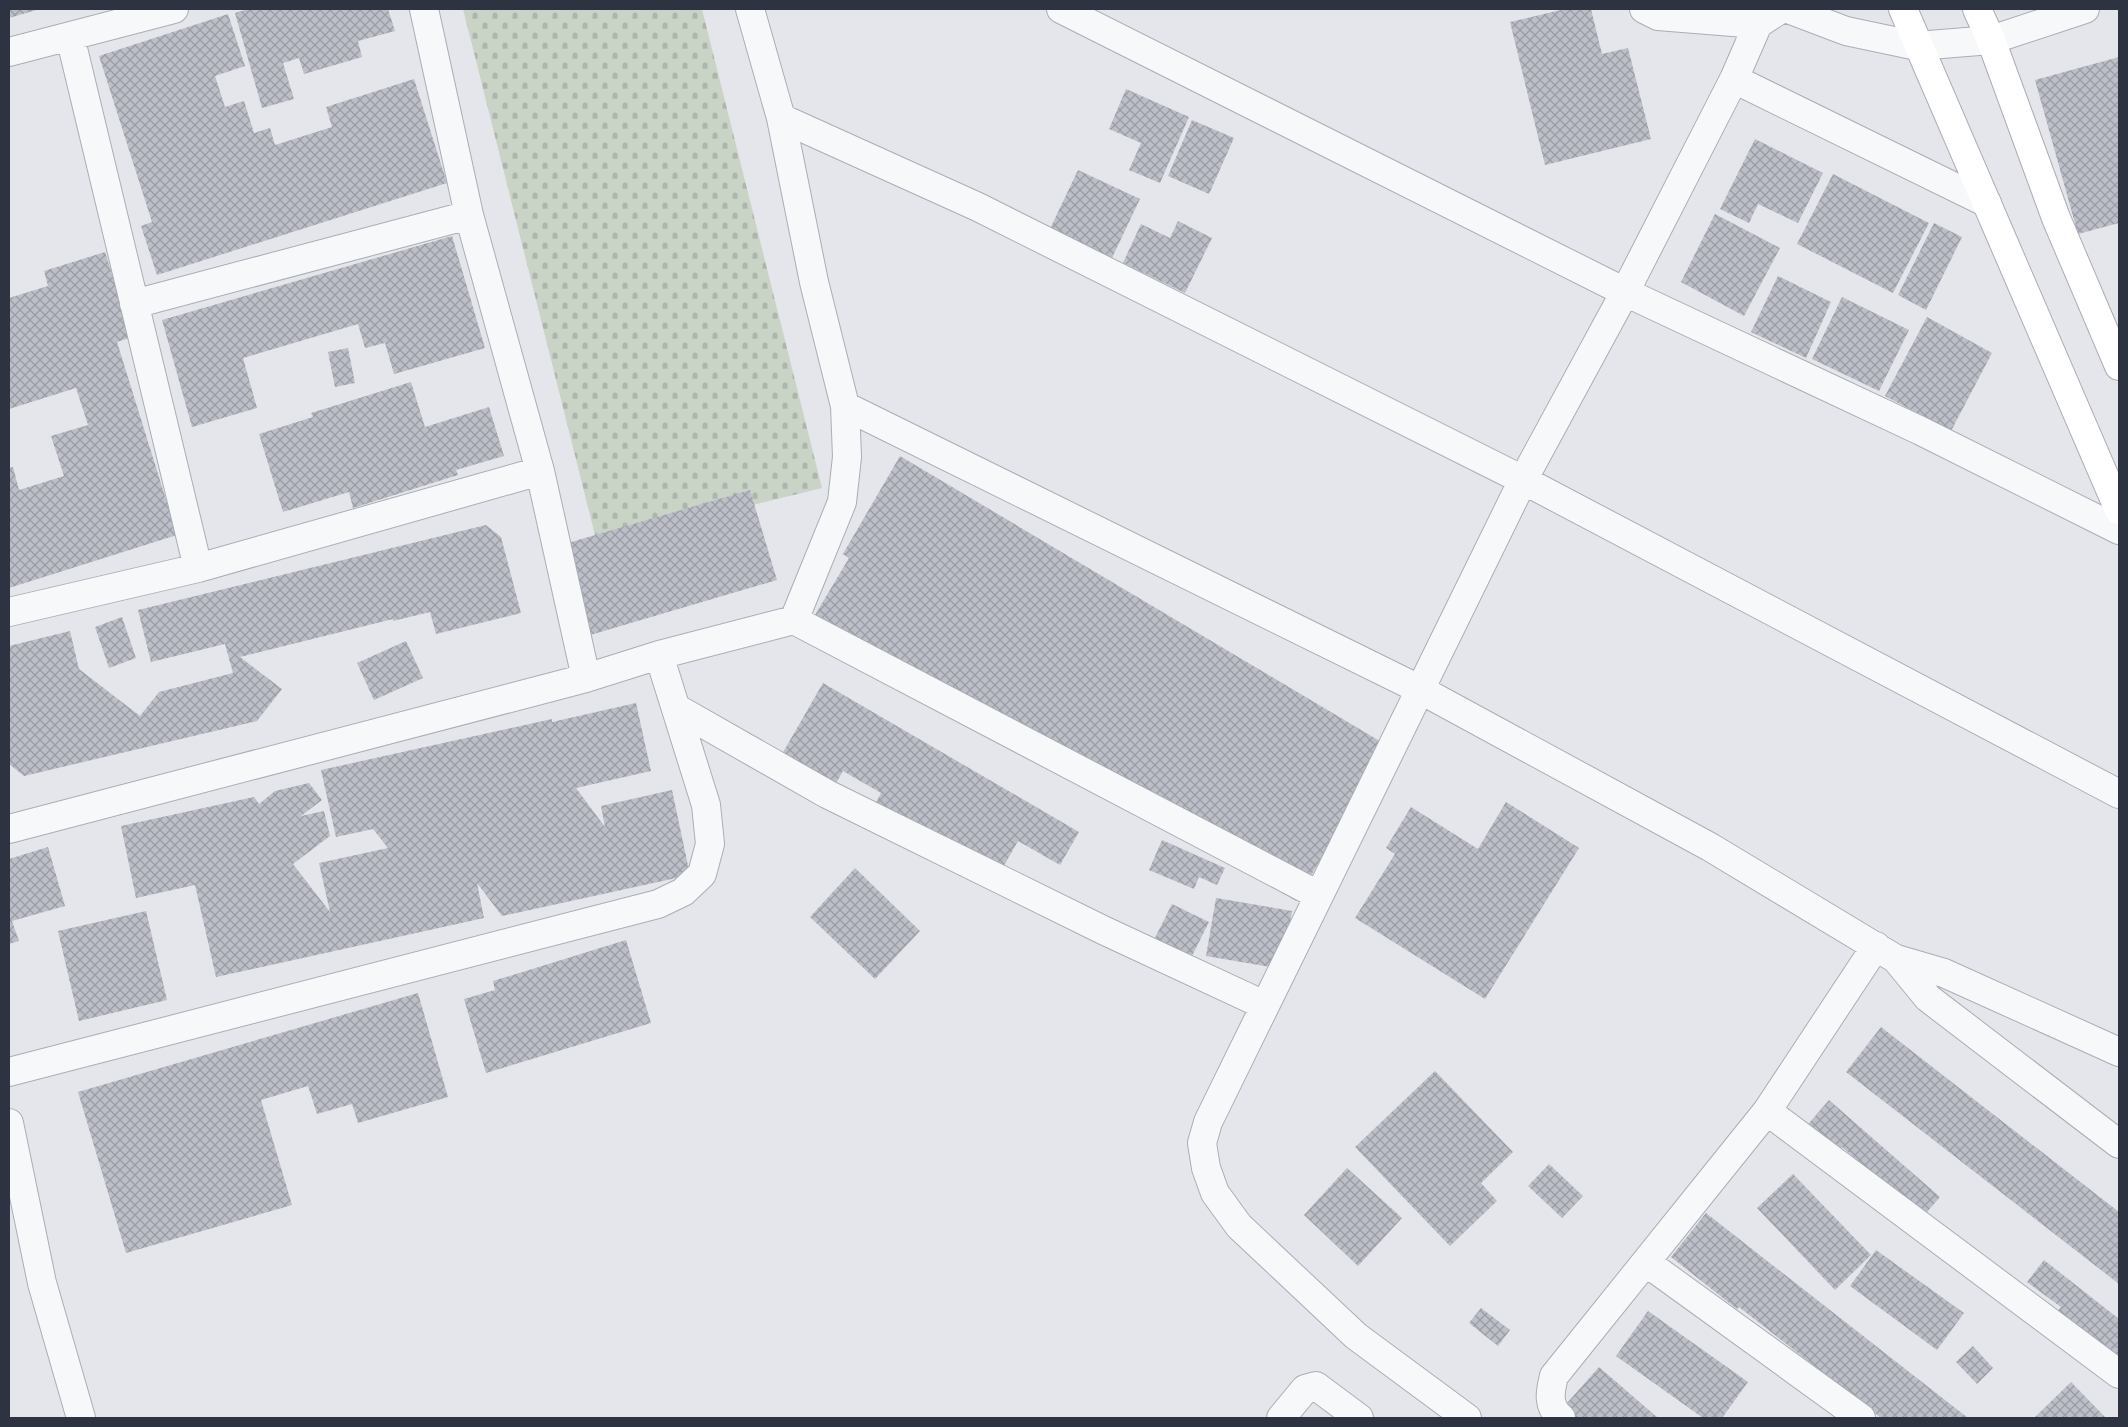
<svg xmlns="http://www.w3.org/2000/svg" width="2128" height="1427" viewBox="0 0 2128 1427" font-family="'IBM Plex Sans',sans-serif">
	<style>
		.cemetery { fill: url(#cemetery-stones) }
		.building { fill: url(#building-cross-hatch) }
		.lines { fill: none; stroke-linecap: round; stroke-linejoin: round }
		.minor-casing { stroke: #aaadb5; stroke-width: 30 }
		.secondary-casing { stroke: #aaadb5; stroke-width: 30 }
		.minor { stroke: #f7f8f9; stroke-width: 28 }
		.secondary { stroke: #fff; stroke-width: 28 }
	</style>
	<defs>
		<pattern id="cemetery-stones" width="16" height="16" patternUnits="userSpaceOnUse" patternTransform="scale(1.25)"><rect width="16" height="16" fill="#c9d4c7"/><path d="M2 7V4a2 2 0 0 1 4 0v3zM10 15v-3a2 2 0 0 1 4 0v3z" fill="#adb6ac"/></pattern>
		<pattern id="building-cross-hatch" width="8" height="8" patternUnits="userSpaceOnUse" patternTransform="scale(1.25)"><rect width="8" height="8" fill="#bcbfc7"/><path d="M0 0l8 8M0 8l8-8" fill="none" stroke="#999ca3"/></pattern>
	</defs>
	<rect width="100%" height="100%" fill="#e5e6eb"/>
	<!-- cemetery -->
	<path class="cemetery" d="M463,9H702L822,488L597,543Z"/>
	<!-- building -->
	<path class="building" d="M9,9H40L9,18Z
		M248,9H388L395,31L358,41L362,57L304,74L299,58L283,63L294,99L262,108L235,13Z
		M1565,9H1591L1602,54L1628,48L1651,139L1545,165L1510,22Z
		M228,14L245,66L215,76L225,107L244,101L254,133L270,128L275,145L332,127L326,107L414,79L447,183L157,275L141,226L152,222L99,56Z
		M2119,57V223L2078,234L2035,80Z
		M1126,89L1189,117L1160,183L1129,170L1141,143L1109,129Z
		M1192,120L1234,138L1209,194L1168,176Z
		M1755,139L1823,173L1798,223L1758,204L1749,223L1720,209Z
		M1078,170L1140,199L1111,260L1049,231Z
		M1833,174L1929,223L1893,293L1797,244Z
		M1715,214L1780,248L1744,316L1681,282Z
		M1178,221L1212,238L1185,293L1123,263L1141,224L1170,238Z
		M1934,223L1962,237L1926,310L1898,295Z
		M452,236L485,348L394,374L385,343L365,348L358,324L243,358L257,408L192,427L162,320Z
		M105,252L132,337L117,342L177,535L9,588V468L13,467L19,490L64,476L51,436L88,425L76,388L9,409V298L48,286L44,271Z
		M1778,276L1831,302L1806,358L1751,332Z
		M1842,297L1909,330L1879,391L1812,359Z
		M1927,317L1992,353L1951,431L1885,396Z
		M348,348L355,383L335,387L328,352Z
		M411,382L425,427L489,407L504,456L456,470L458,475L353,508L349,492L283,512L259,434L313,417L311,413Z
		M900,456L1383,743L1354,791L1359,794L1296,901L815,615L849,558L843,554Z
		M750,490L777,580L580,638L554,547Z
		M486,525L501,537L521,613L436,634L430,612L393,621V619L240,657L282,689L257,721L24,776L9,764V646L70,631L79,669L140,716L159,692L233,673L225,644L151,662L138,610Z
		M122,617L136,658L109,668L95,627Z
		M406,641L423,678L374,700L357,663Z
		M823,683L1079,832L1060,865L1018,841L997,878L874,806L881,793L843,771L831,792L778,761Z
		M636,703L651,771L576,788L605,827L601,806L672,790L690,875L502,916L477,883L484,918L216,977L195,885L136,898L121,826L254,797L259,804L275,791L309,783L322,800L301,816L324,811L330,836L293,864L330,912L319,863L388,848L373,829L336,837L321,770L552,719V722Z
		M1506,802L1579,848L1485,999L1355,918L1395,854L1386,848L1411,807L1478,849Z
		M1162,840L1225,868L1217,885L1199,877L1194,889L1149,870Z
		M48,847L65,906L12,921L19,941L9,944V859Z
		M855,868L920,931L875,979L810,917Z
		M1216,898L1292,911L1282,969L1206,956Z
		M1172,904L1209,922L1188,964L1151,946Z
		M146,911L167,1000L79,1021L58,931Z
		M626,940L651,1023L486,1073L464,999L495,990L493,981Z
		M418,993L448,1097L358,1123L352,1104L317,1114L308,1086L261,1100L292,1205L126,1253L78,1092Z
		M1881,1027L2119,1212V1284L1846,1072Z
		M1435,1071L1513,1152L1481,1183L1497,1201L1450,1246L1355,1147Z
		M1829,1100L1940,1197L1908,1234L1857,1189L1871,1172L1842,1147L1822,1170L1791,1144Z
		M1549,1164L1583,1196L1562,1218L1528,1186Z
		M1347,1168L1402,1218L1358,1266L1304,1215Z
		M1793,1174L1871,1255L1835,1290L1757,1208Z
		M1706,1213L1968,1418H1881L1739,1307L1737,1309L1671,1257Z
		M1876,1250L1964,1313L1937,1350L1850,1286Z
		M2044,1260L2119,1319V1359L2043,1330L2061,1307L2027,1282Z
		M1481,1308L1510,1330L1498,1346L1469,1323Z
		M1648,1311L1748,1382L1722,1418H1703L1616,1356Z
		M1973,1346L1993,1368L1977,1384L1956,1362Z
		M1599,1367L1658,1418H1569L1560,1411Z
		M2071,1382L2106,1418L2035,1417Z"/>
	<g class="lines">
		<defs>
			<path id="minor" d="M424,9L469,215L540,471L586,678
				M750,9L781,118L814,282L845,406L847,457L842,502L794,620L1318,895
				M1061,9L1625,292L1921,431L2119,530
				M1644,9L1658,16L1758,24
				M1788,9L1846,31L1917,46L1991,40L2085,9
				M70,36L198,568
				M9,52L174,9
				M1734,79L1987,203
				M781,118L978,207L1523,480L2119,794
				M134,304L469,215
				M845,406L1419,689L1710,847L1896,959L1944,973L2119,1052
				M9,612L198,568L540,471
				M676,708L827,794L1103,930L1264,1005
				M9,829L586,678L659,655L794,620
				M1896,959L1928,998L2119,1144
				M9,1072L658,904L683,892L702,874L710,844L706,805L659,655
				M1767,1111L2119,1374
				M9,1123L42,1283L81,1418
				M1647,1263L1861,1418
				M1281,1418L1305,1389L1316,1386L1359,1418
				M1467,1418L1356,1336L1239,1226L1215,1193L1206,1168L1202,1143L1208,1122L1523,480L1625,292L1734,79L1758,24L1781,9
				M1561,1418C1547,1406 1550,1392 1554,1376L1767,1111L1876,946"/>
			<path id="secondary" d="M1903,9L2119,510
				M1977,9L1991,40L2056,218L2119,366"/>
		</defs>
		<!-- minor casing -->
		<use href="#minor" class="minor-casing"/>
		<!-- secondary casing -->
		<use href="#secondary" class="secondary-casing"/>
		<!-- minor -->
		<use href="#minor" class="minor"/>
		<!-- secondary -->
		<use href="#secondary" class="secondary"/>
	</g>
	<!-- border -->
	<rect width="2128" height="1427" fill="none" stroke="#2e3342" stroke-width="20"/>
</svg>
